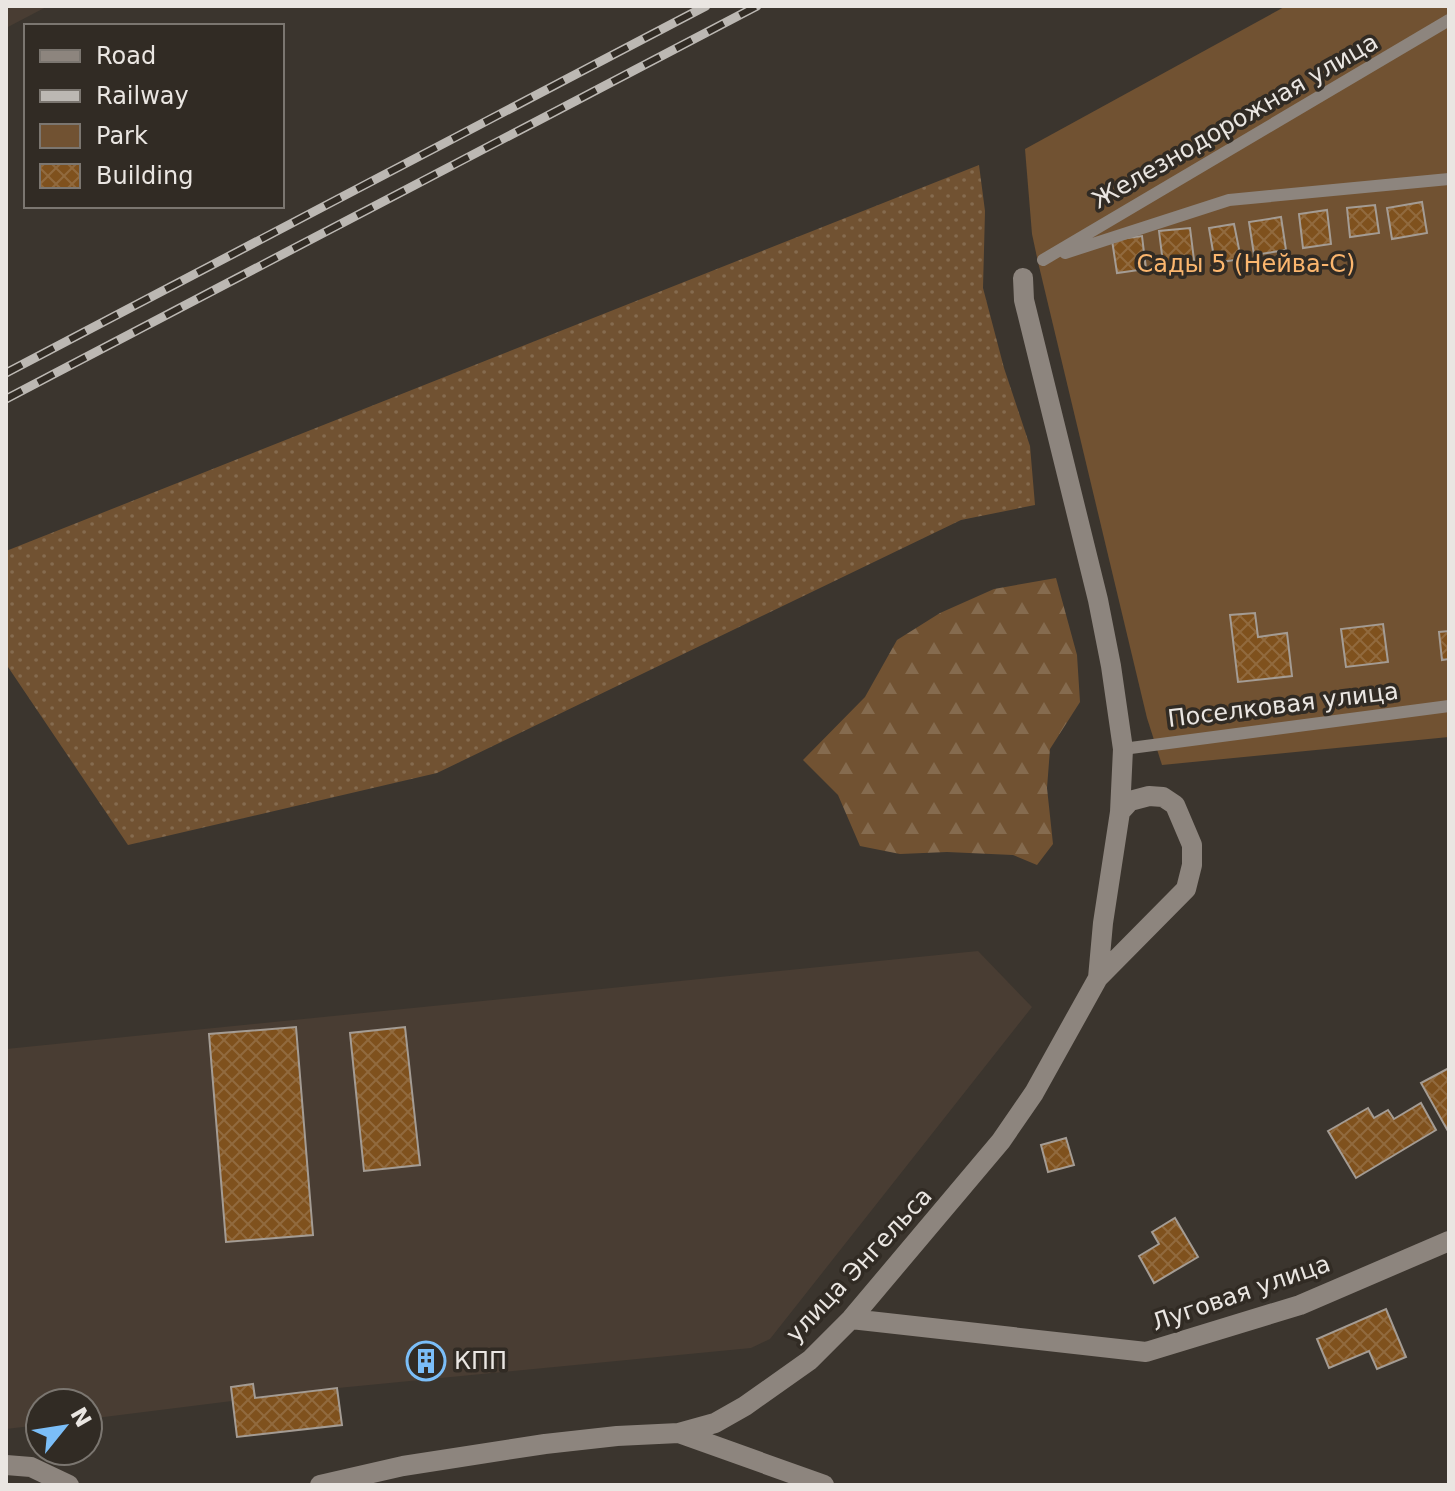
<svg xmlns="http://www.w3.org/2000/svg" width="1455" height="1491" viewBox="0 0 1455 1491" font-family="'DejaVu Sans',sans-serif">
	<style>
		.built { fill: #493d33 }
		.grass { fill: url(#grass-dots) }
		.forest { fill: url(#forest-firs) }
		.green { fill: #715232 }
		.building { fill: url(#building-cross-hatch); stroke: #a49c94; stroke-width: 2 }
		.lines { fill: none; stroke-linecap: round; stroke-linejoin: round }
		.service { stroke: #8d857e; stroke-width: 12 }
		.minor { stroke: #8d857e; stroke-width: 20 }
		.rail-casing { stroke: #bcb8b3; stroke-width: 9 }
		.rail { stroke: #312b24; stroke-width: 6; stroke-dasharray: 18; stroke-linecap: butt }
		.labels { text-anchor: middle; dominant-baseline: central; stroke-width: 7; stroke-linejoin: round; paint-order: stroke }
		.street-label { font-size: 24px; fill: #eae6e2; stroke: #312b24 }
		.park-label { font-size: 24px; fill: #fbb66e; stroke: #312b24 }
		.poi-label { font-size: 24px; fill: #eae6e2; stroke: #312b24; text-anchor: start }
	</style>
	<defs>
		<pattern id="grass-dots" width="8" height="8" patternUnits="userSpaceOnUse" patternTransform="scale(2)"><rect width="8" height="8" fill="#715232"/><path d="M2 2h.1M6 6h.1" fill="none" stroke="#856b4f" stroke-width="1.8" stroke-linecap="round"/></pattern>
		<pattern id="forest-firs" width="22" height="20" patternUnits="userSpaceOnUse" patternTransform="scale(2)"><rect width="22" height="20" fill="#715232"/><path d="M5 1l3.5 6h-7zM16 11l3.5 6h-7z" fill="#856b4f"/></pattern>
		<pattern id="building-cross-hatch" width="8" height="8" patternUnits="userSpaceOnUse" patternTransform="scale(2)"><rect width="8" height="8" fill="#7f511d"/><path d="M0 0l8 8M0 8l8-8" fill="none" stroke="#916a3e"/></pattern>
	</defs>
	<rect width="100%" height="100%" fill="#3b352e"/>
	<!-- built -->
	<path class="built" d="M6,6H48L6,28Z
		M978,951L1032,1007L770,1339L751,1348L338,1388L342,1425L237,1437L232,1401L88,1419V1403H40V1425L6,1429V1049Z"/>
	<!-- grass -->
	<path class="grass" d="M979,165L985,211L983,288L1004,368L1030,446L1035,505L961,520L437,773L128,845L6,664V551Z"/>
	<!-- forest -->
	<path class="forest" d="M1056,578L1077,655L1080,702L1050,749L1047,788L1053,844L1037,865L1013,855L947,852L900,854L860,846L838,795L803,760L865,697L897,640L940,613L994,589Z"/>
	<!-- green -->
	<path class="green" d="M1286,6H1449V737L1162,765L1147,718L1038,262L1032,234L1025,149Z"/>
	<!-- building -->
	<path class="building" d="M1422,202L1427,233L1392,239L1387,208Z
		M1375,205L1379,233L1350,237L1347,208Z
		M1327,210L1331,244L1303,248L1299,214Z
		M1281,217L1286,250L1254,255L1249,222Z
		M1234,224L1241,259L1215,263L1209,228Z
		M1190,228L1195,268L1164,271L1159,231Z
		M1142,236L1146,269L1117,273L1112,240Z
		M1255,613L1258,637L1287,633L1292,676L1238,682L1230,615Z
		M1383,624L1388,662L1346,667L1341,629Z
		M1449,631V659L1442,660L1439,632Z
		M296,1027L313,1235L226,1242L209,1034Z
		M405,1027L420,1165L364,1171L350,1033Z
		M1449,1068V1133L1421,1083Z
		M1421,1103L1436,1130L1356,1178L1328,1131L1368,1108L1374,1118L1388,1110L1394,1119Z
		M1066,1138L1074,1165L1048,1172L1041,1145Z
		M1175,1218L1198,1257L1154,1283L1139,1256L1159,1244L1152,1232Z
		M1386,1309L1406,1357L1377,1369L1369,1351L1329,1368L1317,1339Z
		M440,1348L441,1372L412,1374L410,1350Z
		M253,1384L255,1398L337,1388L342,1425L237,1437L231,1387Z"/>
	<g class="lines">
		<!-- service -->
		<path class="service" d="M1065,253L1229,200L1449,179
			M1043,260L1449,20
			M1123,749L1449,706"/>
		<!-- minor -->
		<path class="minor" d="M1023,278L1024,300L1098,600L1111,666L1123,749L1120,812
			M851,1319L1146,1352L1300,1305L1449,1241
			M679,1433L824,1485
			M6,1465L31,1467L69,1485
			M320,1485L403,1466L545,1444L617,1436L679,1433L715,1423L745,1406L810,1360L851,1319L1001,1141L1034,1093L1098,978L1186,889L1192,865V845L1175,805L1163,797L1149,796L1130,801L1120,812L1103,923L1098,978"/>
		<defs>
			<path id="rail" d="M6,373L706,6
				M6,399L757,6"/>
		</defs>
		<!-- rail casing -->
		<use href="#rail" class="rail-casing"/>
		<!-- rail -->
		<use href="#rail" class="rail"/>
	</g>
	<!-- icons -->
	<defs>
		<symbol id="building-ring" viewBox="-11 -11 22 22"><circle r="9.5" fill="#312b24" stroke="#7bbef8" stroke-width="1.5"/><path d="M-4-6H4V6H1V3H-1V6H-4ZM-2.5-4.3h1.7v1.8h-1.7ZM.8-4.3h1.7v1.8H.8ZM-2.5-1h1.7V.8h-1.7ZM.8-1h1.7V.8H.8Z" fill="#7bbef8"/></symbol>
	</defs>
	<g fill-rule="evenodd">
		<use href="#building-ring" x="404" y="1339" width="44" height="44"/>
	</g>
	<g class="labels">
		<!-- street labels -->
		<g class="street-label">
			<text transform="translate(1235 121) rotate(-30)">Железнодорожная улица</text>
			<text transform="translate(1283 705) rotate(-7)">Поселковая улица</text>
			<text transform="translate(859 1265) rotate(-47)">улица Энгельса</text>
			<text transform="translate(1241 1293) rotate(-19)">Луговая улица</text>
		</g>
		<!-- park labels -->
		<g class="park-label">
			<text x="1246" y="264">Сады 5 (Нейва-С)</text>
		</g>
		<!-- poi labels -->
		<g class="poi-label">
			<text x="454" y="1361">КПП</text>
		</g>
	</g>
	<!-- border -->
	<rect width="1455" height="1491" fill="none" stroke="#eae6e2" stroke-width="16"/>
	<!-- legend -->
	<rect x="24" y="24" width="260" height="184" fill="#312b24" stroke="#7b7670" stroke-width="2"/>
	<rect x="40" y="50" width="40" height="12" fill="#8d857e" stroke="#7b7670" stroke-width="2"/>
	<text x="96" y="64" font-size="24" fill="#eae6e2">Road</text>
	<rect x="40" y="90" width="40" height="12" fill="#bcb8b3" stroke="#7b7670" stroke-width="2"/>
	<text x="96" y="104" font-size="24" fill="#eae6e2">Railway</text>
	<rect x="40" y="124" width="40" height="24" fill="#715232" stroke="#7b7670" stroke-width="2"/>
	<text x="96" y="144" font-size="24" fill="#eae6e2">Park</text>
	<rect x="40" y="164" width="40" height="24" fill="url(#building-cross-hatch)" stroke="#7b7670" stroke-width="2"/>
	<text x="96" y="184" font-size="24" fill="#eae6e2">Building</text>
	<!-- north arrow -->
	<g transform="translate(64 1427) rotate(60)"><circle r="38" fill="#312b24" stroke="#7b7670" stroke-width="2"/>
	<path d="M0-6L14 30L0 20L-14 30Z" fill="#7bbef8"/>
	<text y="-12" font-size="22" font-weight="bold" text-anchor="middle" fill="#eae6e2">N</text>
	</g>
</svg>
